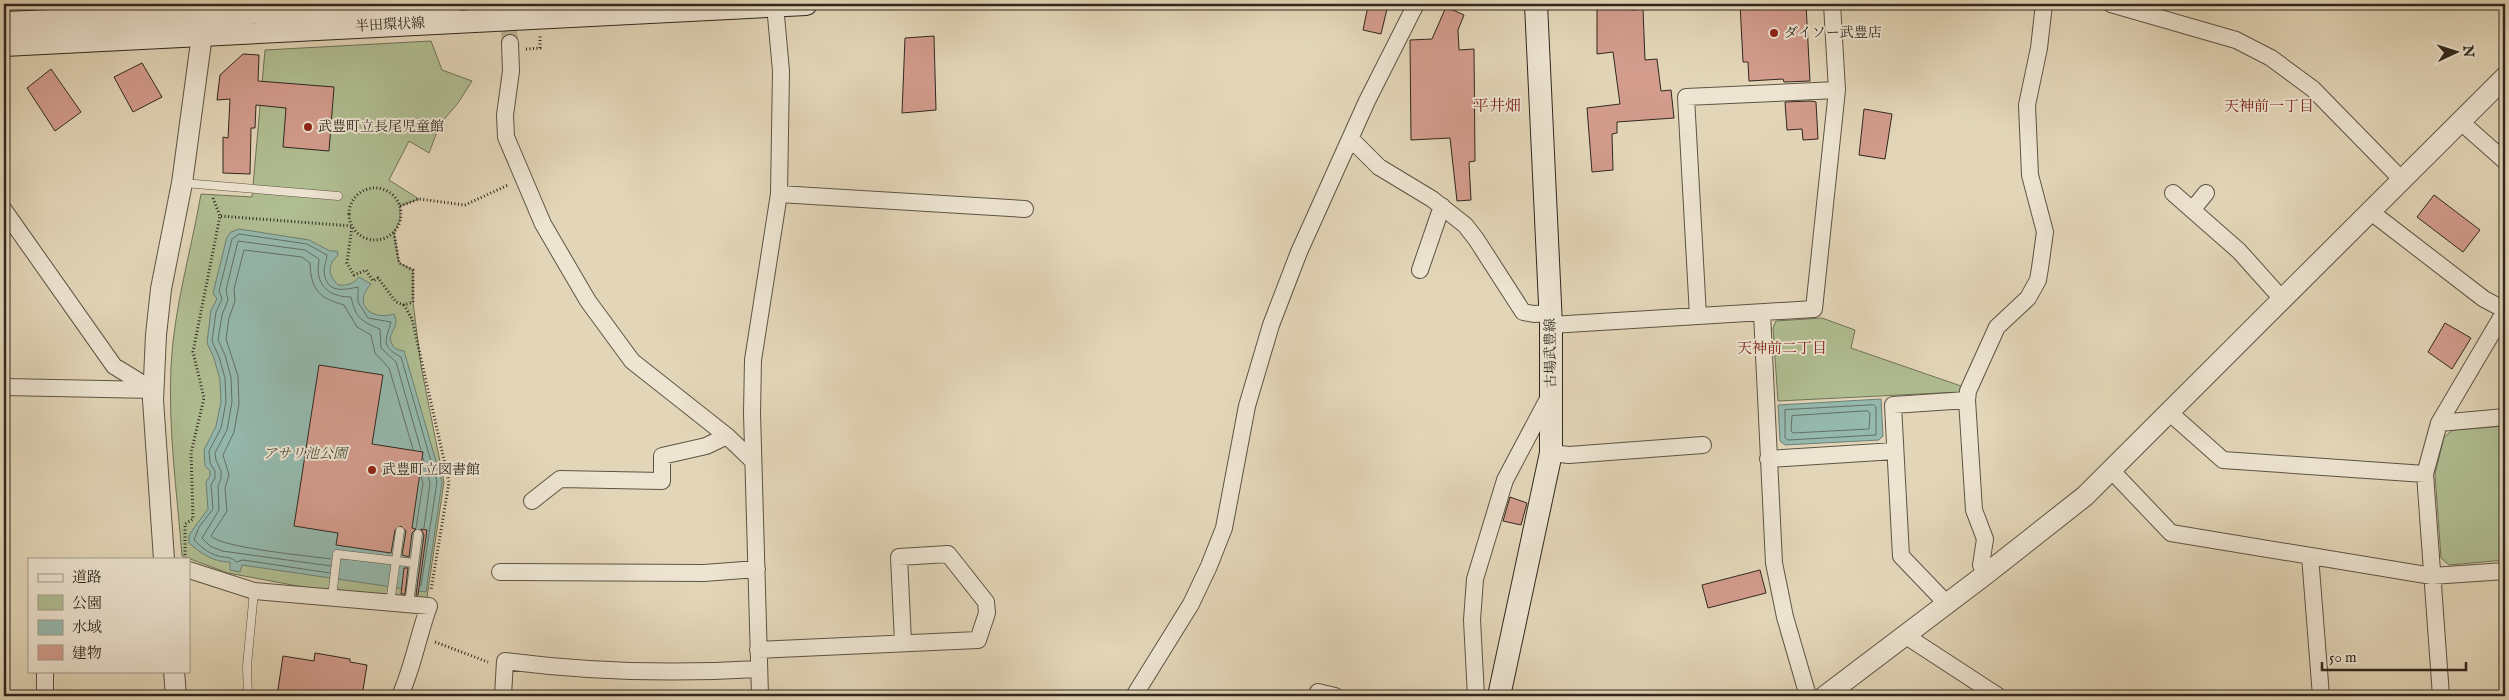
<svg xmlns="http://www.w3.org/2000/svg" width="2509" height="700" viewBox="0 0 2509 700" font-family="'IM FELL English','Noto Serif JP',serif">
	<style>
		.green { fill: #b0be92; stroke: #707358 }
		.water { fill: #95b9ae; stroke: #6d7f74 }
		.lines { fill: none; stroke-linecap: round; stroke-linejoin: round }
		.shore { stroke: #627066; stroke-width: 1 }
		.building { fill: #d39c8d; stroke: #30281e }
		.minor-tunnel { stroke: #bfb399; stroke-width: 16; stroke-dasharray: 16 8; stroke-linecap: butt }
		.service-casing { stroke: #5d5444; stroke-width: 9 }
		.minor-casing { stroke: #5d5444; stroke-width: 18 }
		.tertiary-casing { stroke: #5d5444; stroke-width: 22 }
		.secondary-casing { stroke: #30281e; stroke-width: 24 }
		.path { stroke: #30281e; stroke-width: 3; stroke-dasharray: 1 2.5; stroke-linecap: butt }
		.service { stroke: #ede4d1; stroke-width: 8 }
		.minor { stroke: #ede4d1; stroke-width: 16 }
		.tertiary { stroke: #ede4d1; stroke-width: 20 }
		.secondary { stroke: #ede4d1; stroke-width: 22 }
		.poi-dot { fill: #8f2418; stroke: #ede4d1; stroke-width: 2 }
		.labels { text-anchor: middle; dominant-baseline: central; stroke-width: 4; stroke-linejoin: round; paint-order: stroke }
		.street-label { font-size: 14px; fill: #30281e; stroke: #ede4d1 }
		.poi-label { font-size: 14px; fill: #30281e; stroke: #ede4d1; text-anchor: start }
		.park-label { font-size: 14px; font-style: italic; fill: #504e3b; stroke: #ede4d1 }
		.neighbourhood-label { font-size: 15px; fill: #7a1f14; stroke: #ede4d1 }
		.quarter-label { font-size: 16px; fill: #7a1f14; stroke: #ede4d1 }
	</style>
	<rect width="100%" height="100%" fill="#e3d6b8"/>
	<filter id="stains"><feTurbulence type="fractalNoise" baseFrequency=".004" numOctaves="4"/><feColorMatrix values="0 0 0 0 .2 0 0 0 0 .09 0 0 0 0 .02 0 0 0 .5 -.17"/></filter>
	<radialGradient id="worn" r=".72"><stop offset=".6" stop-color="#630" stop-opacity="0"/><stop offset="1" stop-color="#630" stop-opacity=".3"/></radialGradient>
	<!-- green -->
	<path class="green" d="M431,41L442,70L472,81L458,103L440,124L429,153L409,141L389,180L419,199L400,206V220L394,233L399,263L413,270V302L421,366L444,482L427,597L422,599L319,590L228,573L182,556C177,493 168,429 171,366C174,307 191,252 201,194L252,197L265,50Z
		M1822,318L1855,330L1851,348L1961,386L1960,392L1778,401L1773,328L1776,321Z
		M2505,426V560L2449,565L2441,558L2435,474L2444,437L2453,430Z"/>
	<!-- water -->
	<path class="water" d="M239,229L309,240L330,251H337L338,255C327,265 328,275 338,285C347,286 353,284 359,277L371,284C352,304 371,321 394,314C399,325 393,328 390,338C392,347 395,350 404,351L442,482L426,592L242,565L240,572L230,570V562C213,562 202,554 189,543V535L208,509L206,482L210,476V471L205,466L204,450L216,426L221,402L220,380L214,358L207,343L211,310L217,299L213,293L227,237L231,232Z
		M1881,399L1883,436L1879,440L1785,445L1780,441L1778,405Z"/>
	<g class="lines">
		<!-- shore -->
		<path class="shore" d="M1874,405L1876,407V435L1788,440L1785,438V410Z
			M1868,411L1870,414L1869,429L1793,433L1791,431L1792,416Z
			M423,458L430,483L424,528
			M416,528L423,483L421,476
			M331,559C310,556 222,548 211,536L227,511L225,488L229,475L223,455L234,432L239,404L238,376L226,339L229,318L235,301L234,289L244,250L302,257L310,263C311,290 319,298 344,305L357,327L371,335L375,353L389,368L413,449
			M331,566L222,551L210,546L202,538L219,510L218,486L221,478V471L216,460L215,453L227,430L232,402L231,377L225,355L218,340L222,315L228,300L226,290L238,241L305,250L319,259C319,262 318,266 318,270C319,290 334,297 351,297C356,319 361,321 380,329L381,348L396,362L421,450
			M330,573L243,560L236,562C231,556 225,558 218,556C208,553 201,547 194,540L199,527L213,509L211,485L215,478V471L210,463L209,451L221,428L226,402L225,378L219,357L212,341L216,312L222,299L219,291L232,239L239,234L307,244L327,255C327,260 324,265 324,271C326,294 343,290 358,287V302L368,318L391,322C386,340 380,346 401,357L437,482L421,586"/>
	</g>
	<!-- building -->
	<path class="building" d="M1597,4H1631L1632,10L1643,9L1645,60L1657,59L1661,91L1671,90L1674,118L1617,122V133L1612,134L1613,170L1592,172L1587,108L1620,104L1613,52L1597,54Z
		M1740,4H1806L1810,81L1784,82L1783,79L1749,81L1748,62H1743Z
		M1368,6L1387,9L1381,34L1363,30Z
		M1446,7L1464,15L1458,30L1459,50L1474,49L1475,161L1469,162L1471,200L1457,201L1450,138L1411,140L1410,40L1432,39Z
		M934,36L936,110L902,113L905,38Z
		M243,54L259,55L258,81L334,87L329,151L283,147L286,108L256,105L255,128H251L250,174L223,173V137L228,138L230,99L217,100L220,75Z
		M142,63L162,97L133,112L114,77Z
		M51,69L81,112L55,131L27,88Z
		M1811,101L1816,102L1818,139L1803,140L1802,129L1787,130L1785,102Z
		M1864,109L1892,114L1885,159L1859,155Z
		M2434,195L2480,230L2463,252L2417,217Z
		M2445,323L2471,338L2452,369L2428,352Z
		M319,365L383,375L372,444L423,452L412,528L416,529L412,533L409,557L402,555L406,531L401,526L395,530L391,553L336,545L338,533L294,526Z
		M1510,497L1527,503L1521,525L1503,521Z
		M421,529L427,530L418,595H416L424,535Z
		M404,568H408L405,594H401Z
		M1760,570L1766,593L1708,608L1702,585Z
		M315,653L350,659V662L367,665L362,696H277L283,656L314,661Z"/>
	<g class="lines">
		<!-- minor-tunnel -->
		<path class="minor-tunnel" d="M507,4L510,43"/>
		<defs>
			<path id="service" d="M184,183L338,196
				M332,597L337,554L414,563
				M390,603L400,531
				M409,604L418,534
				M248,696L247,666L254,591"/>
			<path id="minor" d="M2111,4L2236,40L2271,58L2313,89L2403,181
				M510,43L511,71L505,115L506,137L543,224L571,272L588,301L632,361L727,436L753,461
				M2461,122L2505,161
				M1351,139L1379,167L1432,199L1465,225L1476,239L1523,312L1534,314L1551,313
				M2173,193L2239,251L2282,299
				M779,194L1025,209
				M2193,209L2206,193
				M4,210L114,366L153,390
				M2371,212L2484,299L2505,310
				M1420,270L1442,206
				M1762,313L1774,563L1785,617L1808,696
				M1698,316L1686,97L1837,90
				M1551,325L1814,309L1837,90L1832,4
				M4,387L153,390
				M2170,413L2223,460L2425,474
				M2439,423L2505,417
				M1551,453L1569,455L1703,445
				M1768,459L1895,451
				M2111,470L2171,533L2432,576L2505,571
				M532,501L560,479L662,481V456L706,446L727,436
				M2310,556L2321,696
				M189,570L254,591L429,606C418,636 413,667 400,696
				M500,572L704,573L757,569
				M1986,574L1981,565L1985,539L1974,510L1967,400L1968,391L1997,327L2028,298L2038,280L2040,268L2045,232L2030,175L2027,105L2039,48L2044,4
				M1947,604L1901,556L1893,405L1967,400
				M1906,636L1998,696
				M758,650L978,640L987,613L986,602L948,554L899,557L903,642
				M45,696V671
				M503,696L505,661C589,672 674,674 758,669
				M760,696L752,413L753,360L779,194L781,71L775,5
				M1134,696L1191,604L1209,566L1224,528L1247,406L1271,325L1299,252L1367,101L1416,4
				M1317,696L1318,692L1335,696
				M1476,696L1472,620L1475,579L1505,480L1550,395
				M2441,696L2425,474L2439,423L2505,311"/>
			<path id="tertiary" d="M164,559L153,400L156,335L161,289L182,183L204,20
				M174,671L176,696
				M1825,696L1986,574L2085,496L2505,77"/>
			<path id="secondary" d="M4,23L451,4
				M4,45L806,4
				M1499,696L1551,453V325L1536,4"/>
		</defs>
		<!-- service casing -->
		<use href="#service" class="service-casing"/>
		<!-- minor casing -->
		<use href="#minor" class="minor-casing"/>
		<!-- tertiary casing -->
		<use href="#tertiary" class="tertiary-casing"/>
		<!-- secondary casing -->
		<use href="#secondary" class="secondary-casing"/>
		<!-- path -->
		<path class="path" d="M526,49L540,48V36
			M349 214a26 26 0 1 1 52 0a26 26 0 1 1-52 0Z
			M213,198L220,216
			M400,206L419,199L465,205L508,185
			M394,233L399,263L413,270V302L404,305L412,319L449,482L431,590
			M185,555V524L193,519L191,453L204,398L193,352L220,216L352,226L347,263L354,275L366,270L373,281L378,278L396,302L404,305
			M435,642L488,662"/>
		<!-- service -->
		<use href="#service" class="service"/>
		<!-- minor -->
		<use href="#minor" class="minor"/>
		<!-- tertiary -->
		<use href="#tertiary" class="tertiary"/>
		<!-- secondary -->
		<use href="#secondary" class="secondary"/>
	</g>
	<!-- markers -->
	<g class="poi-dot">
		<circle cx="1774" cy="33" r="5"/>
		<circle cx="308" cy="127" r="5"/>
		<circle cx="372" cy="470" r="5"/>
	</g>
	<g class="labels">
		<!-- street labels -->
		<g class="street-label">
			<text transform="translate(390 25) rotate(-3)">半田環状線</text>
			<text transform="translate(1551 353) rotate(-91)">古場武豊線</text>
		</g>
		<!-- poi labels -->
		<g class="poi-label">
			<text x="1784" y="33">ダイソー武豊店</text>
			<text x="318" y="127">武豊町立長尾児童館</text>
			<text x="382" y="470">武豊町立図書館</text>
		</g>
		<!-- park labels -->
		<g class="park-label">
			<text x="305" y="454">アサリ池公園</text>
		</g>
		<!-- neighbourhood labels -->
		<g class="neighbourhood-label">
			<text x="2269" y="106">天神前一丁目</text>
			<text x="1782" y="348">天神前二丁目</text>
		</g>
		<!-- quarter labels -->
		<g class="quarter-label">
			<text x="1497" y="107">平井畑</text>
		</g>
	</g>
	<!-- margin -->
	<rect width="2509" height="700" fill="none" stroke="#e3d6b8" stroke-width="20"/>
	<rect x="5" y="5" width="2499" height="690" fill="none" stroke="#30281e" stroke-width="2.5"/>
	<rect x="10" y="10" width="2489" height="680" fill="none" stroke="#30281e"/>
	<!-- legend -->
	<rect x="28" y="558" width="162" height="115" fill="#ede4d1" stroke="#a19989"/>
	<rect x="38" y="574" width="25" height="8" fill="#ede4d1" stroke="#a19989"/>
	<text x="72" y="582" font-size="15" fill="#30281e">道路</text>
	<rect x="38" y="595" width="25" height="15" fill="#b0be92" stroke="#a19989"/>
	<text x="72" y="608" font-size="15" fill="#30281e">公園</text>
	<rect x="38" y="620" width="25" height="15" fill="#95b9ae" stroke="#a19989"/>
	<text x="72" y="632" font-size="15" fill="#30281e">水域</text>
	<rect x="38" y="645" width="25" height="15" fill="#d39c8d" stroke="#a19989"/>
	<text x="72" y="658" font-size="15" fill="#30281e">建物</text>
	<!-- north arrow -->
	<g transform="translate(2456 52) rotate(86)" stroke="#ede4d1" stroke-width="4" paint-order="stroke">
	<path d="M0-4L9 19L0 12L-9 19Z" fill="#30281e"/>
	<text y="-8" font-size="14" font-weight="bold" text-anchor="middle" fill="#30281e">N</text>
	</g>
	<!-- scale -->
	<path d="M2322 662v8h144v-8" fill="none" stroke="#30281e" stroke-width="2.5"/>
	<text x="2329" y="662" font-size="15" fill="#30281e" stroke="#ede4d1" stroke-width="4" paint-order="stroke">50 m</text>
	<rect width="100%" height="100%" filter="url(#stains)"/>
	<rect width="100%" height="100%" fill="url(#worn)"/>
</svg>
